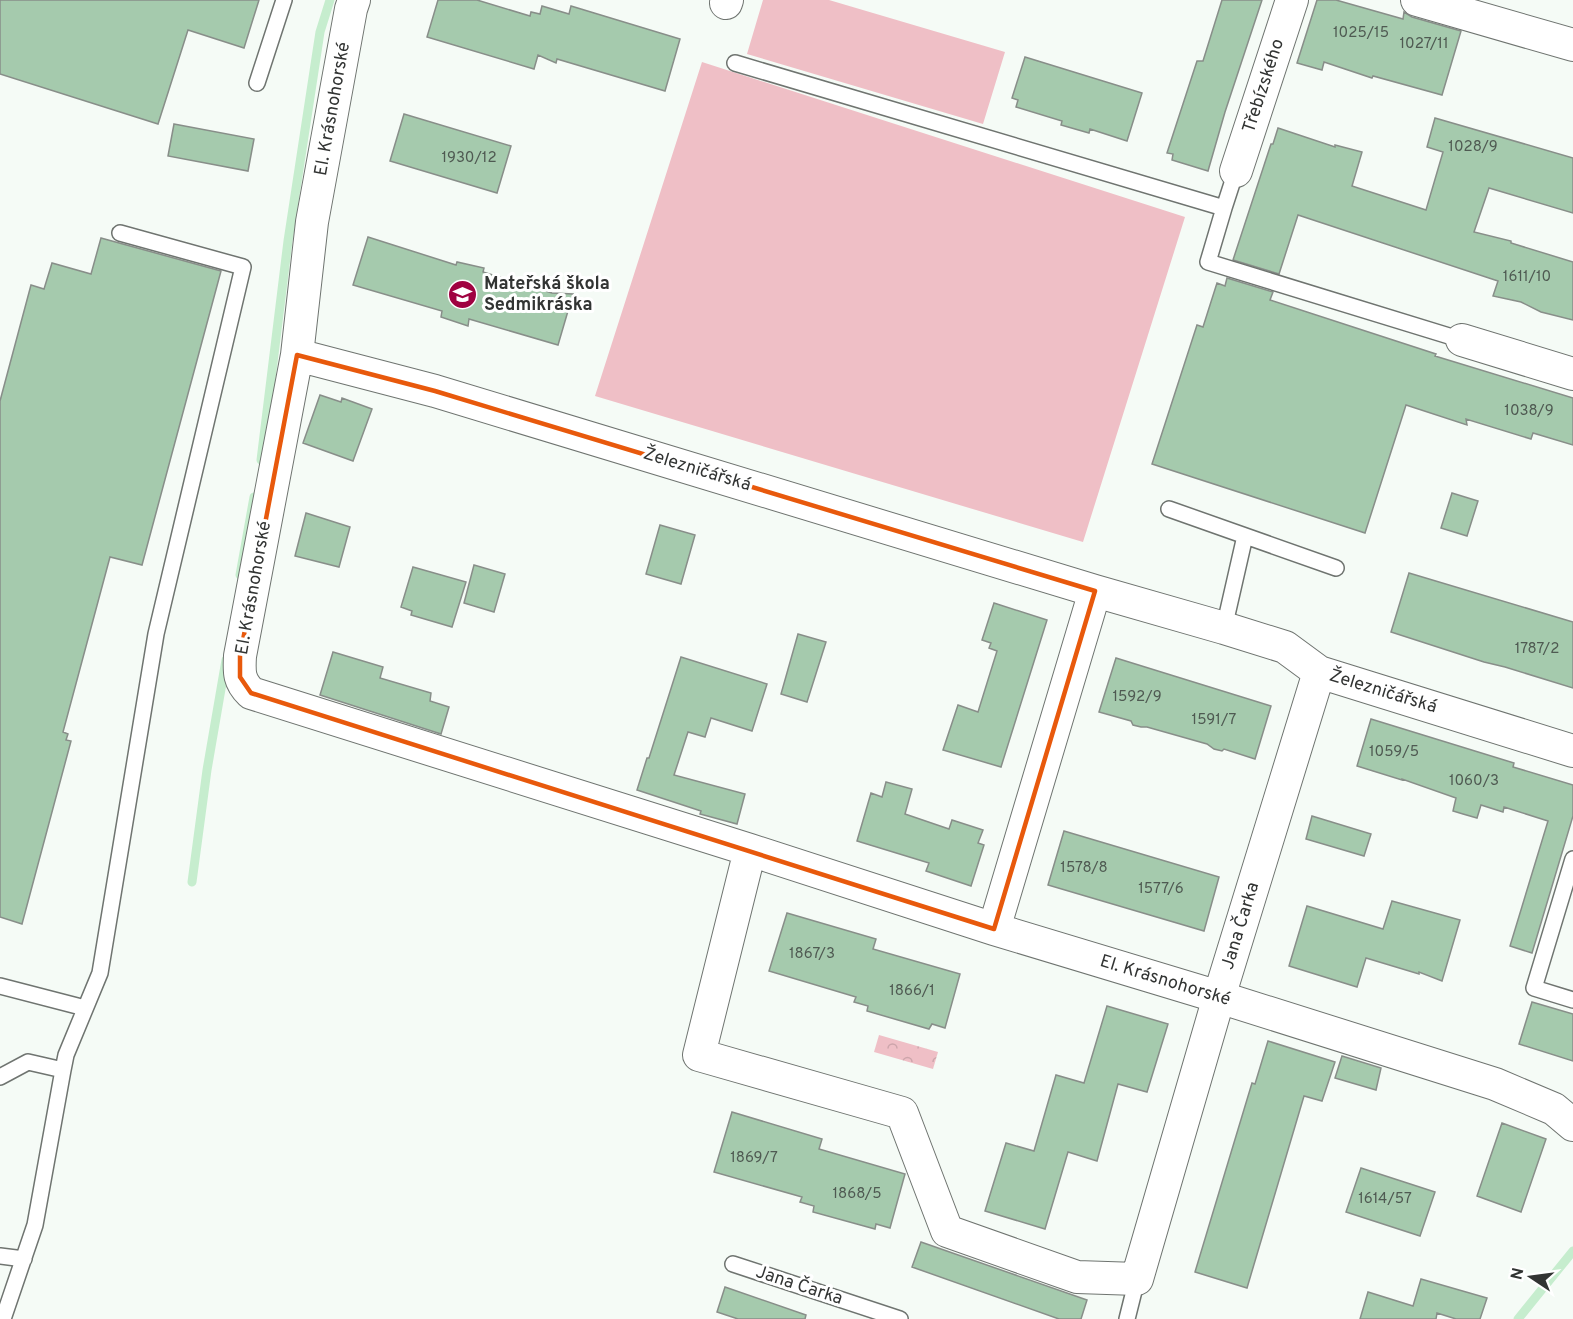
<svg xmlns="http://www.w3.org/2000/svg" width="1573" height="1319" viewBox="0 0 1573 1319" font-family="Overpass,sans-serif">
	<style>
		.grass { fill: #efbfc6 }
		.park { fill: url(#park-crowns) }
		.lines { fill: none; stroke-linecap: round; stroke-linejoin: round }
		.stream { stroke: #c6edce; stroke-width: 9 }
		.building { fill: #a5caad; stroke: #888e89; stroke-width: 1.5 }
		.service-casing { stroke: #6f7470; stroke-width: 18 }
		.minor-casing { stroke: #6f7470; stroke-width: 34 }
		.service { stroke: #fff; stroke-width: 15 }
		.minor { stroke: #fff; stroke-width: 32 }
		.marked { fill: none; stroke: #e8590c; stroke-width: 4.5; stroke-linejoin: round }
		.labels { text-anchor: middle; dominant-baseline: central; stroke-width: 6; stroke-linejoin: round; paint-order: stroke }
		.number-label { font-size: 15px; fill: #4f5a52 }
		.street-label { font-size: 18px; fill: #323433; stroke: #fff }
		.poi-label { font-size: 18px; font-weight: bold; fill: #323433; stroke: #fff; text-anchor: start }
	</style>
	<defs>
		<pattern id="park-crowns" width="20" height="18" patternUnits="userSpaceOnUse" patternTransform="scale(1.5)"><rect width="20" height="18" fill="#efbfc6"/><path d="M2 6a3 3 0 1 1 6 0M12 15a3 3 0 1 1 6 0" fill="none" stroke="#cda5ab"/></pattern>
	</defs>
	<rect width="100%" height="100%" fill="#f5fbf6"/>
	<!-- grass -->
	<path class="grass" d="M763,0H829L1005,52L983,124L747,54Z
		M702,62L1185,217L1083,542L595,396Z"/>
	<!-- park -->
	<path class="park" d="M879,1035L938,1052L933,1069L874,1052Z"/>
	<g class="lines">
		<!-- stream -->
		<path class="stream" d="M261,460L288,241L320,32L330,0
			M240,575L254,497
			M192,882L207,770L226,660
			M1518,1319L1573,1251"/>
	</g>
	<!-- building -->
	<path class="building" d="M0,0H259L244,48L188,30L158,124L0,74Z
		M438,0H477L530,16L531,12L540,14L542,6L569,14L571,6L680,39L665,91L557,59L556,63L538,55L534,69L427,37Z
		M1222,0H1262L1225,112L1208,171L1172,160L1173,154L1167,153L1197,61H1203Z
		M1317,0H1336L1403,19L1404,12L1412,17L1461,31L1442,95L1373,76L1372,78L1324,62L1322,70L1297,63Z
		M1025,57L1142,93L1127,141L1090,129L1089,133L1061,125L1062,121L1016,107L1018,100L1012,98Z
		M404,114L511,146L497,193L390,161Z
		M1435,118L1573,158V213L1489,188L1474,232L1511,241V243L1573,262V320L1541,312L1521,302L1493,296L1498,281L1298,215L1279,274L1233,260L1271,144H1273L1278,128L1335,147V145L1362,152L1352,186L1426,210L1443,152L1427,147Z
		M174,124L254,139L248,171L168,156Z
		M368,237L456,265L457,262L484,268L483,272L552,293L573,294L558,345L469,319L468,326L441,317L442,311L353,285Z
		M101,238L221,271L142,565L110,557L63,732L68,734L66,740L71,741L22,924L0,917V401L31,285L44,289L52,263L91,274Z
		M1227,278L1273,292L1270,300L1436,354L1435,356L1573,398V445L1533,433L1531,439L1466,419L1467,425L1406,405L1365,533L1152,464L1197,325L1203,327L1217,283L1225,286Z
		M320,395L341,402L342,398L372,409L353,461L303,443Z
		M1452,493L1478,501L1467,536L1441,528Z
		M306,513L350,527L339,567L295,556Z
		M660,525L695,535L681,584L646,574Z
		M474,565L505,574L494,612L464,603Z
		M413,567L466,582L452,627L411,615L412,611L401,607Z
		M1409,573L1573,622V688L1505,667L1484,662L1391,632Z
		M994,603L1047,620L1001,767L943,750L958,705L978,712L997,651L989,648L991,643L982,640Z
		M798,634L826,642L807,702L781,694Z
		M333,652L383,667L380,678L431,693L430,701L449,707L441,734L320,695Z
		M681,657L767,684L752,731L711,718L705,737L688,732L674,775L745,794L737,824L700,814L701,811L637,790L647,758H649Z
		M1116,658L1271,706L1255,759L1224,749L1222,751L1214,749L1207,744L1147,727H1141L1133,725L1131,721L1099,712Z
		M1371,719L1514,763L1513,767L1573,785V816L1532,953L1510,946L1548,821L1504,807L1503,812L1481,805L1477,818L1463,814L1453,811L1456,798L1402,779V780L1357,766Z
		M886,782L912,789L905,814L949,829L952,820L983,830L978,843L984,845L971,886L926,871L929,863L857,841L871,793L882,797Z
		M1312,816L1371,834L1364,856L1306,839Z
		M1064,831L1219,877L1204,931L1048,885Z
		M1392,901L1460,920L1442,981L1419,972V974L1366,958L1357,987L1289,966L1307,906L1383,929Z
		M787,913L876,939L873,949L960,974L945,1028L932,1024L929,1029L867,1011L868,1006L854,1002L856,997L769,971Z
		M1532,1002L1573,1014V1061L1519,1044Z
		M1107,1006L1168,1024L1147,1092L1118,1084L1097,1161L1068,1152L1045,1229L985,1211L1006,1143L1034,1151L1056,1075L1084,1083Z
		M1268,1041L1335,1062L1322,1101L1304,1096L1247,1288L1195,1272L1252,1083L1255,1084Z
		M1342,1056L1381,1068L1376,1090L1335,1078Z
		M732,1112L822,1139L819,1149L905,1174L890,1228L876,1224L875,1229L813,1212L814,1206L800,1202L802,1197L714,1172Z
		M1502,1123L1546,1139L1521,1212L1477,1196Z
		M1361,1168L1435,1192L1420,1236L1346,1212Z
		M921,1242L1087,1300L1081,1319H1059L912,1267Z
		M1421,1279L1487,1298L1480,1319H1456L1437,1313L1436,1319H1360L1368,1292L1413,1306Z
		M725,1287L806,1315L805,1319H738L717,1312Z"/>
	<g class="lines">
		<defs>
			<path id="service" d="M735,63L1224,208L1236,171
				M257,83L284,0
				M1224,208L1208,262L1462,340
				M1169,509L1336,568
				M1224,628L1245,536
				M1573,859L1534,988L1573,1000
				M0,986L85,1008
				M63,1070L66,1055L100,973L156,634L243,267L120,233
				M0,1077L28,1062L63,1070L35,1225L3,1319
				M0,1256L24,1259
				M733,1264L900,1319
				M1127,1319L1137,1279"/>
			<path id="minor" d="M354,0L351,9L312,222L297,355L240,656C239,673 239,681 251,693L750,850L994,929L1219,997L1495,1084L1554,1109L1573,1125
				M1417,0L1573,45
				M726,3L727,0
				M1236,171L1292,0
				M1462,340L1573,374
				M297,355L435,391L1095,591L1224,628L1285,647L1319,672L1573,751
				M750,850L699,1055L902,1113L947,1231L1077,1277L1137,1279L1219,997L1319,672
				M994,929L1095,591"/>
		</defs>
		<!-- service casing -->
		<use href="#service" class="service-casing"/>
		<!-- minor casing -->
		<use href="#minor" class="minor-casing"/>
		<!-- service -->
		<use href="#service" class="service"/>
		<!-- minor -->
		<use href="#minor" class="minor"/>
	</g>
	<!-- marked area -->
	<path class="marked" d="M297,355L435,391L1095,591L994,929L251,693L240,677V656Z"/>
	<!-- icons -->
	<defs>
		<symbol id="school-disc" viewBox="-11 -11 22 22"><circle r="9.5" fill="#a00241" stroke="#fff"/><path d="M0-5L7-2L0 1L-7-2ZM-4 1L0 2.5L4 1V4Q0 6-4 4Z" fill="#fff"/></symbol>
	</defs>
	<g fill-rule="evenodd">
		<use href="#school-disc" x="446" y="278" width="33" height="33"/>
	</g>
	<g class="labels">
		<!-- number labels -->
		<g class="number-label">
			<text x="1361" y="33">1025/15</text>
			<text x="1424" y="44">1027/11</text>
			<text x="1473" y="147">1028/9</text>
			<text x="469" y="158">1930/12</text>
			<text x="1527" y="277">1611/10</text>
			<text x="1529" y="411">1038/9</text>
			<text x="1537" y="649">1787/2</text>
			<text x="1137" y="697">1592/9</text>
			<text x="1214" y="720">1591/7</text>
			<text x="1394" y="752">1059/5</text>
			<text x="1474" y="781">1060/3</text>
			<text x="1084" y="868">1578/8</text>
			<text x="1161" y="889">1577/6</text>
			<text x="812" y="954">1867/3</text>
			<text x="912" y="991">1866/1</text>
			<text x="754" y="1158">1869/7</text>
			<text x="857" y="1194">1868/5</text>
			<text x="1385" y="1199">1614/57</text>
		</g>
		<!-- street labels -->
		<g class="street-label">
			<text transform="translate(1264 86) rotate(-72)">Třebízského</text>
			<text transform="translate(333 109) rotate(-80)">El. Krásnohorské</text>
			<text transform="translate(697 470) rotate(17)">Železničářská</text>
			<text transform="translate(254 588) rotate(-80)">El. Krásnohorské</text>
			<text transform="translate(1383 692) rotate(17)">Železničářská</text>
			<text transform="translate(1241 926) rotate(-73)">Jana Čarka</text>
			<text transform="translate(1165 981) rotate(17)">El. Krásnohorské</text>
			<text transform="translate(799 1286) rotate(18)">Jana Čarka</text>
		</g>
		<!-- poi labels -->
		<g class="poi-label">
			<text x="484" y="284">Mateřská škola<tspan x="484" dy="21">Sedmikráska</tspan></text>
		</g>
	</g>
	<!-- north arrow -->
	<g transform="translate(1531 1277) rotate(283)" stroke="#ffffff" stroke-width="4.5" paint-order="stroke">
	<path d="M0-4.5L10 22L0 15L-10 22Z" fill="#323433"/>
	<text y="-9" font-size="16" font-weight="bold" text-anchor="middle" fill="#323433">N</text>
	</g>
</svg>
